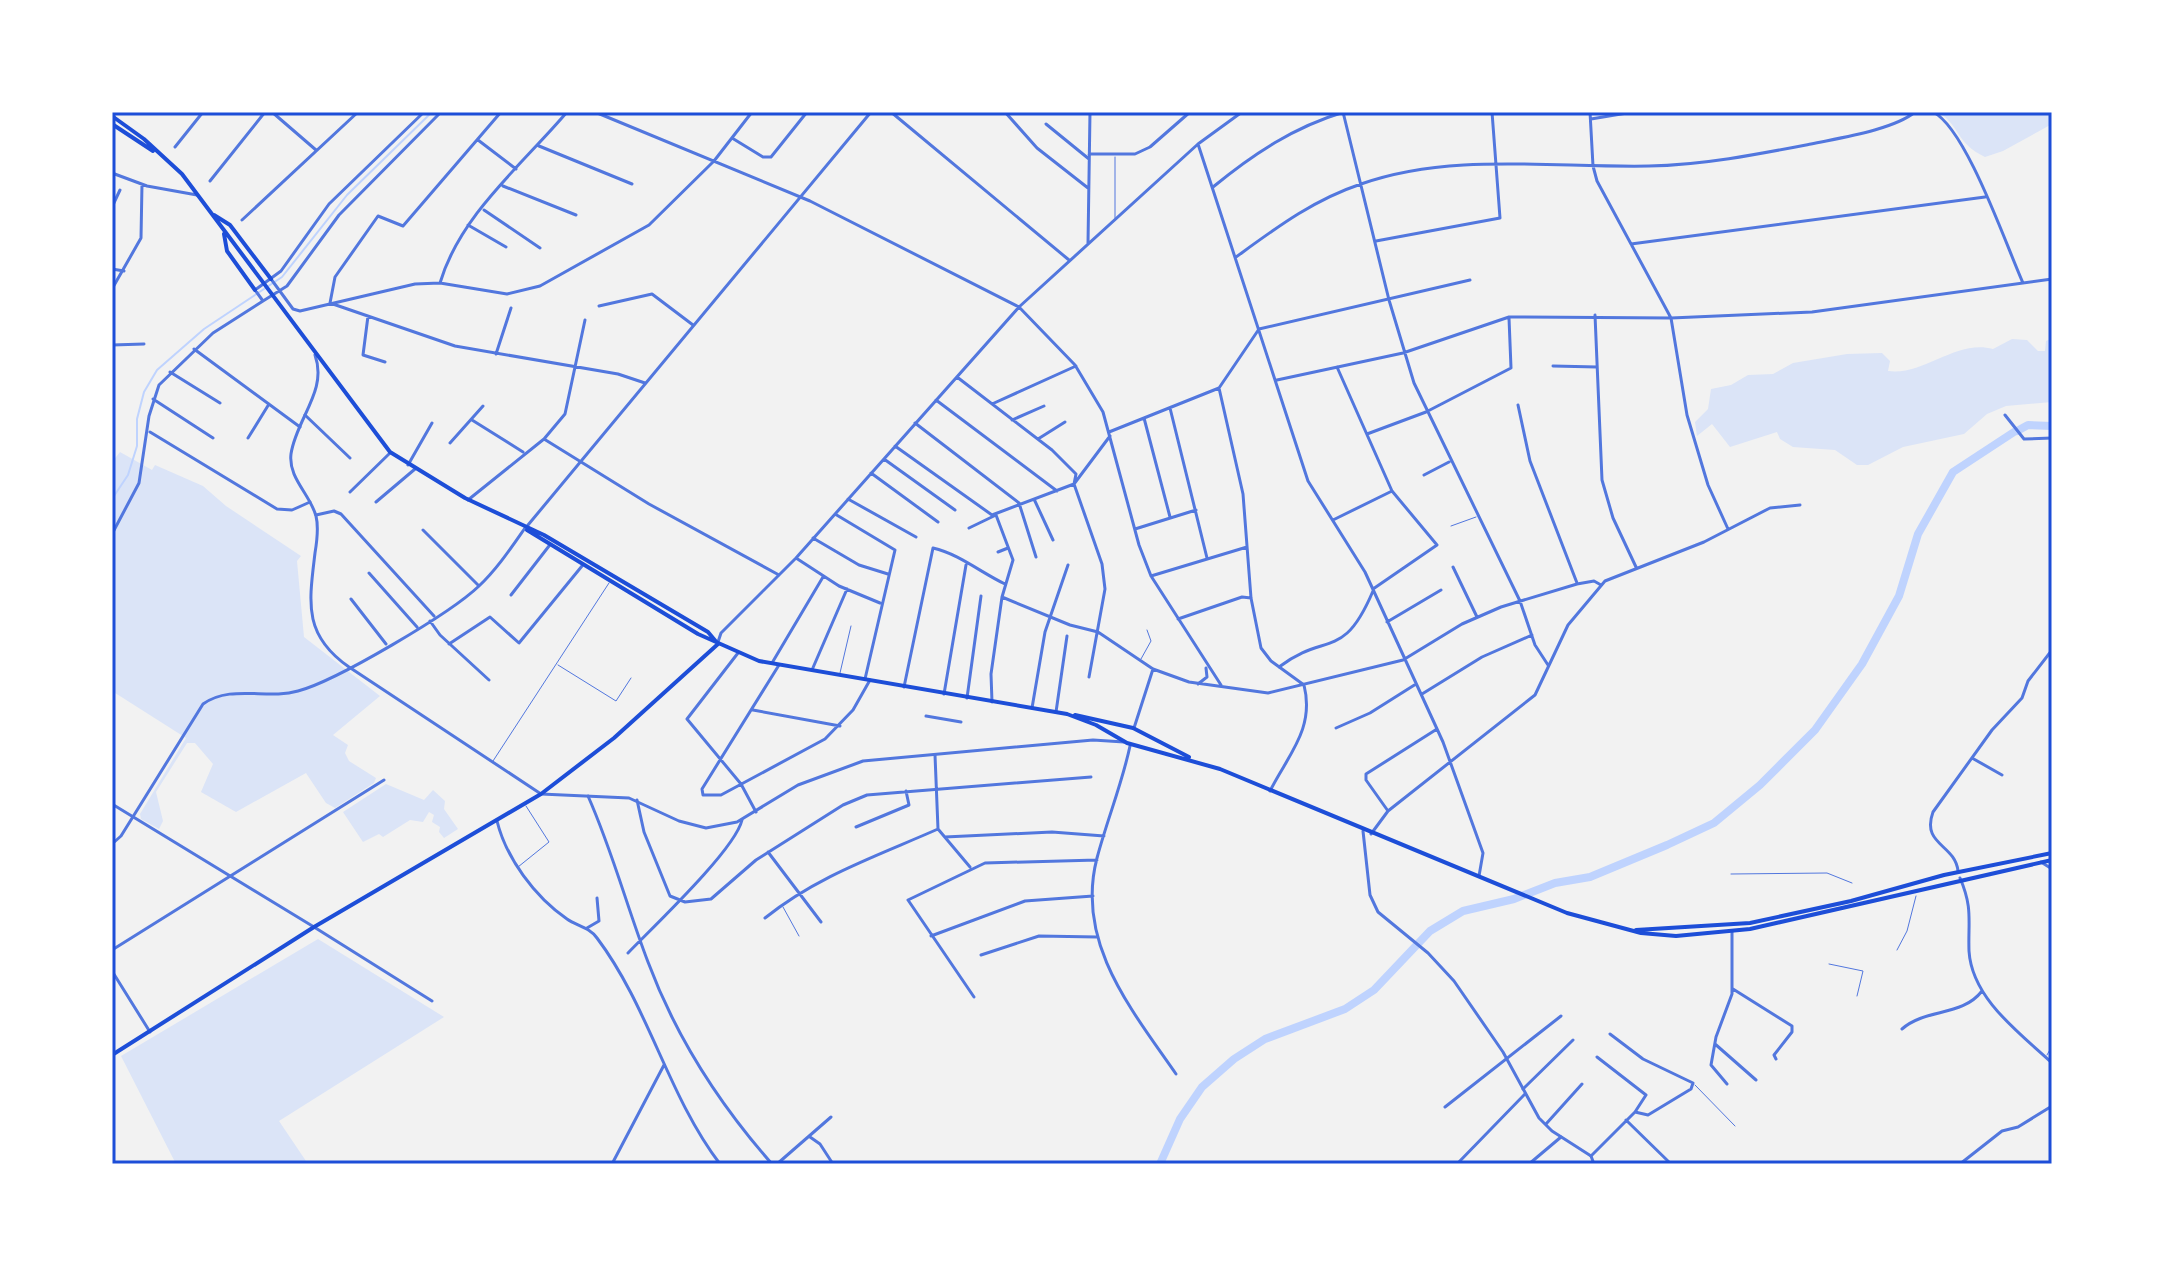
<svg xmlns="http://www.w3.org/2000/svg" width="2164" height="1276" viewBox="0 0 2164 1276" font-family="Overpass,sans-serif">
	<style>
		.green { fill: #dbe4f7 }
		.lines { fill: none; stroke-linecap: round; stroke-linejoin: round }
		.stream { stroke: #bfd3fe; stroke-width: 2 }
		.river { stroke: #bfd3fe; stroke-width: 8 }
		.service { stroke: #5277de; stroke-width: 1 }
		.minor { stroke: #5277de; stroke-width: 3 }
		.tertiary { stroke: #5277de; stroke-width: 3 }
		.primary { stroke: #1d4ed8; stroke-width: 4 }
		.neatline { fill: none; stroke: #1d4ed8; stroke-width: 3 }
	</style>
	<rect width="100%" height="100%" fill="#f2f2f2"/>
	<!-- green -->
	<path class="green" d="M1939,112H2052V124L2003,151L1985,157C1956,143 1961,128 1939,112Z
		M2052,338V402L2006,406L1987,414L1964,434L1903,447L1868,465H1857L1835,450L1793,447L1780,439L1777,432L1730,447L1712,424L1697,436L1695,422L1708,409L1711,389L1731,385L1748,375L1773,374L1793,363L1847,354L1882,353L1890,361L1888,371C1924,376 1956,339 1993,349L2012,339L2027,340L2038,351H2045L2046,341Z
		M120,452L152,470L155,465L203,486L226,506L301,556L297,561L304,637L380,696L333,735L348,745L345,753L349,761L376,778L374,783L335,808L326,803L306,773L236,812L201,792L213,764L195,743H187L156,792L163,821L159,829L141,819L140,814L186,738L112,691V462Z
		M386,784L424,800L433,790L445,801L444,809L458,829L444,838L439,832L440,827L432,822L434,815L429,812L423,822L410,820L383,837L379,834L363,842L343,812Z
		M318,939L444,1017L279,1121L308,1164H176L121,1056Z"/>
	<g class="lines">
		<!-- stream -->
		<path class="stream" d="M112,499L128,475L137,446V419L144,392L157,370L204,329L282,277L347,195L432,112"/>
		<!-- river -->
		<path class="river" d="M2017,431L2028,425L2052,426
			M1160,1164L1180,1119L1202,1087L1234,1059L1265,1039L1345,1009L1374,990L1430,931L1463,911L1514,899L1555,883L1590,877L1667,845L1714,823L1760,785L1815,730L1862,664L1899,596L1918,534L1953,472L2014,432"/>
		<!-- service -->
		<path class="service" d="M1115,218V157
			M1451,526L1476,517
			M1141,659L1151,641L1147,630
			M558,665L616,701L631,678
			M840,673L851,626
			M493,761L609,583
			M518,867L549,842L526,806
			M1731,874L1827,873L1852,883
			M783,907L799,936
			M1897,950L1907,931L1916,896
			M1829,964L1863,971L1857,996
			M2047,1055L2052,1046
			M1695,1085L1735,1126"/>
		<!-- minor -->
		<path class="minor" d="M272,112L316,150
			M424,112L329,204L281,271L255,290L263,301L287,286L339,215L441,112
			M595,112L810,201L1019,307L1075,365L1103,412L1139,545L1151,576L1221,685
			M891,112L1069,260
			M1005,112L1037,148L1088,188
			M1343,112L1389,300L1414,383L1520,601L1535,645L1548,665
			M1590,112L1593,166L1597,181L1671,318L1687,415L1708,485L1728,529
			M1933,112C1966,128 2006,245 2023,283
			M1591,119L1633,112
			M1046,124L1089,159
			M732,138L763,157H771L807,112
			M478,140L516,169
			M1198,144L1308,481L1365,572L1443,742L1483,853L1479,876
			M539,146L632,184
			M175,147L203,112
			M1089,154H1135L1150,147L1190,112
			M112,173L147,186L197,195
			M210,181L265,112
			M503,186L576,215
			M1213,187C1253,154 1294,127 1344,112
			M112,207L120,190
			M484,210L540,248
			M242,220L358,112
			M468,225L506,247
			M1376,241L1500,218L1492,112
			M1088,243L1090,112
			M1631,244L1985,197
			M1236,257C1276,228 1313,200 1361,184C1451,152 1555,168 1649,166C1703,165 1759,154 1811,144C1839,138 1893,130 1915,112
			M112,269L124,271
			M271,279L293,309L300,311L415,284L440,283L507,294L540,286L649,225L714,161L752,112
			M440,283C460,215 522,165 567,112
			M112,289L141,238L142,184
			M330,303L455,346L618,374L645,383
			M330,303L335,277L378,216L403,226L501,112
			M599,306L652,294L693,325
			M1595,315L1602,480L1613,518L1636,567
			M368,316L363,355L385,362
			M1259,329L1470,280
			M112,345L144,344
			M194,349L300,427
			M496,354L511,308
			M1553,366L1597,367
			M1337,367L1392,491L1437,545L1373,589
			M170,372L220,403
			M957,377L1052,450L1076,474L1074,484L1102,564L1105,589L1089,677
			M1277,380L1403,353L1509,317L1671,318L1812,312L2052,279
			M112,387V389
			M1219,388L1243,494L1251,598L1261,648L1271,661L1304,685C1315,729 1288,755 1270,791
			M153,399L213,438
			M936,400L1057,491
			M992,404L1076,366
			M1518,405L1530,461L1577,583
			M1170,408L1207,558
			M305,415L350,458
			M2005,415L2024,439L2052,438
			M1144,418L1170,517
			M472,420L523,452
			M1012,420L1044,406
			M915,423L1019,503L1036,557
			M150,432L277,509L292,510L310,502
			M1109,432L1219,388L1259,329
			M1367,434L1426,412L1511,368L1509,318
			M248,438L269,404
			M544,439L649,504L779,575
			M1038,439L1065,422
			M450,443L483,406
			M895,446L992,515L1074,484L1110,436
			M884,459L955,510
			M408,465L432,423
			M871,473L938,522
			M1424,475L1449,462
			M350,492L390,453
			M848,499L916,537
			M1034,499L1053,540
			M468,500L544,439L565,414L585,320
			M376,502L415,469
			M835,514L895,550L865,679
			M316,515L334,511L341,514L434,616
			M1333,520L1392,491
			M969,528L996,515L1013,560L1002,597L991,674L992,702
			M1135,529L1196,510
			M423,530L479,586
			M112,534L139,483L149,416L159,385L213,333L263,301
			M813,538L859,565L888,574
			M998,552L1008,548
			M796,558L839,586L880,603
			M1453,567L1477,617
			M369,573L417,627
			M1151,576L1247,547
			M511,595L549,546
			M1002,597L1070,625L1098,632L1153,669L1189,682L1268,693L1403,660L1462,624L1501,607L1577,584L1594,581L1601,585
			M351,599L386,644
			M1178,619L1242,597L1251,598
			M430,621L440,635L489,680
			M1387,622L1441,590
			M718,642L721,633L796,558L1019,307L1198,144L1242,112
			M449,644L490,617L519,643L582,566
			M738,653L687,719L741,784L756,812
			M772,663L823,577
			M779,665L702,789L703,795H721L825,739L853,710L870,680
			M1279,667C1326,631 1343,662 1373,591
			M812,670L847,589
			M1198,684L1207,677L1206,668
			M904,687L933,548C959,554 980,572 1005,584
			M944,694L966,565
			M1422,694L1482,657L1532,635
			M967,698L981,596
			M1032,708L1045,632L1068,565
			M753,710L840,726
			M1056,712L1067,636
			M926,716L961,722
			M1134,728L1153,669
			M1336,728L1370,713L1416,684
			M1130,746C1122,784 1107,820 1097,858C1075,942 1131,1009 1176,1074
			M935,755L938,829L970,867
			M1972,758L2002,775
			M588,796C612,850 627,907 648,962C676,1037 720,1105 772,1164
			M637,800L644,832L670,896L685,902L711,899L756,860L843,805L867,795L1091,777
			M1388,811L1366,780V774L1437,729
			M497,821C506,858 535,897 567,919C577,926 589,927 597,938C649,1007 668,1096 720,1164
			M856,827L909,805L906,791
			M1371,834L1388,811L1535,695L1568,625L1605,581L1704,542L1770,508L1800,505
			M945,837L1052,832L1104,836
			M112,844L121,836L203,704C231,684 267,700 298,691C336,681 451,613 479,586C497,569 511,548 525,528
			M768,852L821,922
			M2041,862L2052,869
			M1958,871C1955,844 1921,845 1933,812L1992,730L2022,698L2028,681L2052,650
			M1960,878C1973,908 1968,921 1969,951C1972,999 2020,1033 2052,1063
			M765,918C817,876 877,856 938,829
			M314,927L432,1001
			M587,928L599,921L597,898
			M931,936L1025,901L1093,896
			M112,950L384,780
			M628,953C652,928 735,850 742,820
			M981,955L1039,936L1097,937
			M112,971L150,1032
			M1733,989L1792,1026V1032L1774,1055L1776,1059
			M974,997L908,900L985,863L1097,860
			M1902,1029C1926,1008 1962,1017 1982,991
			M1715,1044L1756,1080
			M1597,1057L1646,1095L1635,1112
			M1727,1084L1711,1065L1716,1037L1732,994V932
			M1523,1089L1573,1040
			M1445,1107L1561,1016
			M1626,1120L1671,1164
			M1546,1124L1582,1084
			M810,1137L820,1144L833,1164
			M1591,1156L1635,1112L1648,1115L1691,1089L1693,1083L1643,1059L1610,1034
			M612,1164L664,1065
			M777,1164L831,1117
			M1457,1164L1525,1094
			M1529,1164L1561,1137
			M1960,1164L2002,1131L2018,1127L2052,1106"/>
		<!-- tertiary -->
		<path class="tertiary" d="M315,355C328,391 296,419 291,454C288,478 310,494 316,516C319,528 317,541 315,553C309,603 303,635 349,667L541,794L629,798L679,821L706,828L737,822L798,785L863,761L1093,740L1124,742
			M528,525L871,112
			M112,804L314,927
			M1363,831L1370,895L1378,912L1428,953L1454,981L1503,1052L1539,1118L1552,1131L1591,1156L1594,1164"/>
		<!-- primary -->
		<path class="primary" d="M112,116L144,139L182,174L390,452L465,498L544,535L708,632L718,644
			M112,124L153,151
			M214,215L230,225L271,279
			M224,234L227,251L255,290
			M527,530L698,634L759,661L1067,714
			M1067,714L1096,725L1127,743L1220,769L1567,913L1641,933L1676,936L1750,929L2052,860
			M1075,715L1133,728L1189,757
			M1636,930L1750,923L1851,901L1944,875L2052,853
			M112,1055L314,927L541,794L614,738L718,644"/>
	</g>
	<!-- border -->
	<rect width="2164" height="1276" fill="none" stroke="#ffffff" stroke-width="228"/>
	<rect x="114" y="114" width="1936" height="1048" class="neatline"/>
</svg>
